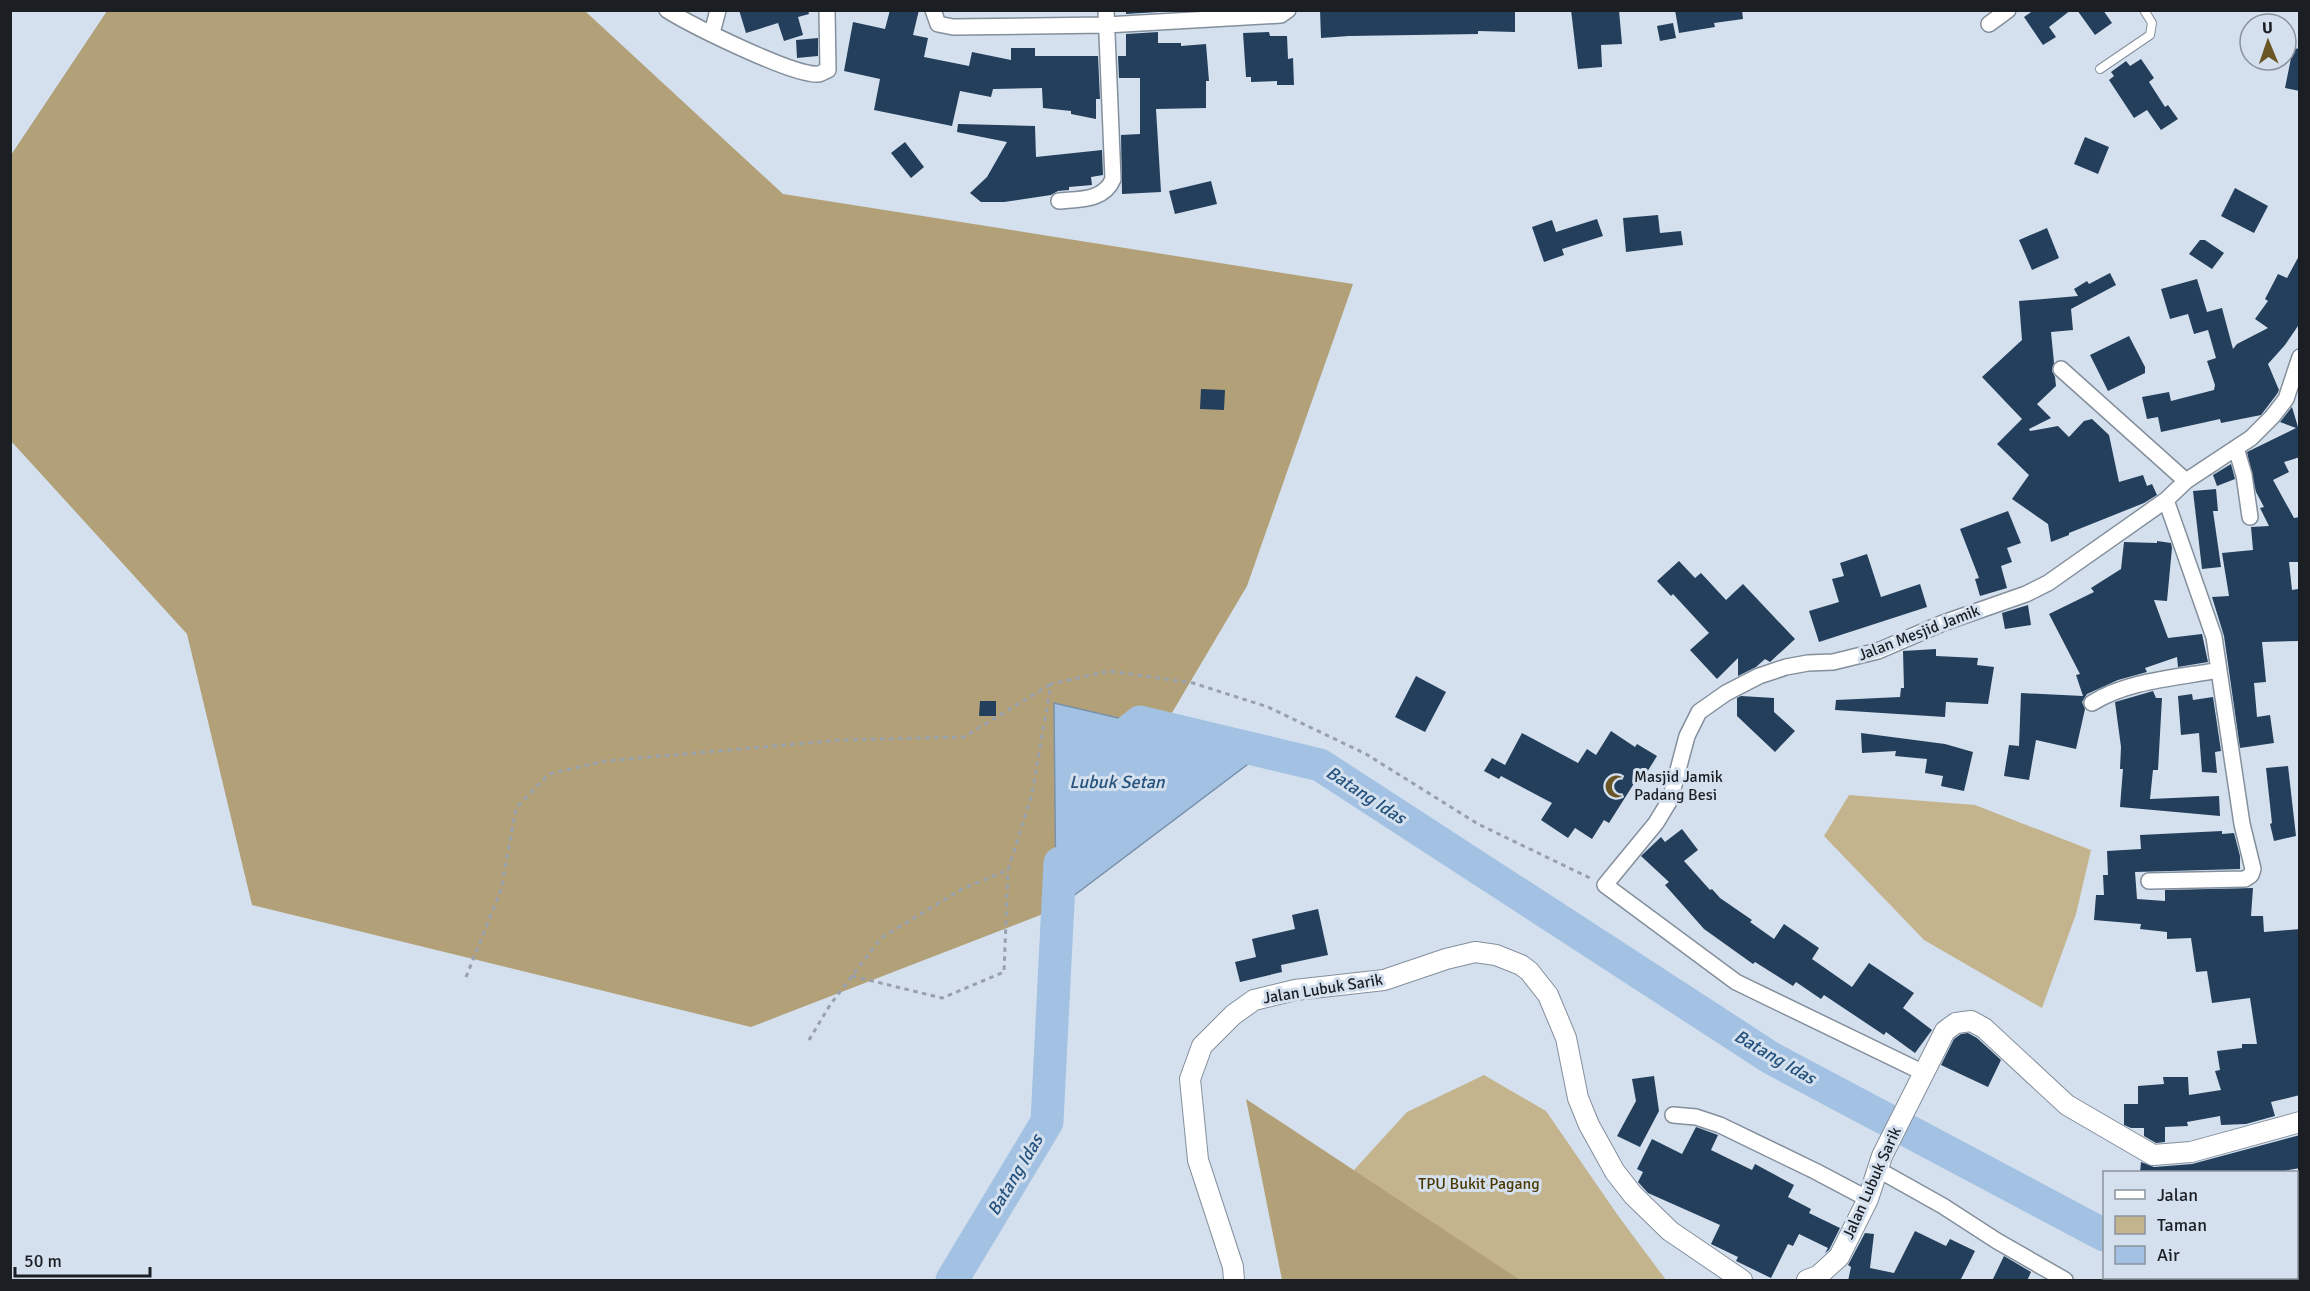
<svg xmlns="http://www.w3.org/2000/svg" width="2310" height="1291" viewBox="0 0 2310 1291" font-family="Signika,sans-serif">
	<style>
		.green { fill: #c4b48e }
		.forest { fill: #b2a178 }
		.water { fill: #a3c2e3; stroke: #7a91aa; stroke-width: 1.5 }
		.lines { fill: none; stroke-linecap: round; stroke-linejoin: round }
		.river { stroke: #a3c2e3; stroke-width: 33 }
		.building { fill: #243f5b }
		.service-casing { stroke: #848f9c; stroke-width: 10 }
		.minor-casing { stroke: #848f9c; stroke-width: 18 }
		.tertiary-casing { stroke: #848f9c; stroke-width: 22 }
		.path { stroke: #97a0ab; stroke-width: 3; stroke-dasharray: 4.5 4.5; stroke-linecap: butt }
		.service { stroke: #fff; stroke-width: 8 }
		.minor { stroke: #fff; stroke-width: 15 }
		.tertiary { stroke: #fff; stroke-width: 20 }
		.labels { text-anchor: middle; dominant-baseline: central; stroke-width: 6; stroke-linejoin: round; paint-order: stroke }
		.street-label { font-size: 16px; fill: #1b1f24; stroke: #d4e0ee }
		.poi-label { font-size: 16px; fill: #1b1f24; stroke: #d4e0ee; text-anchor: start }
		.park-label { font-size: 16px; fill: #4b3902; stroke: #d4e0ee }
		.water-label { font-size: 18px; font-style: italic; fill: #26527e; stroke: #d4e0ee }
	</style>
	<rect width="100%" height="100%" fill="#d4e0ee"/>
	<!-- green -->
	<path class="green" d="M1849,795L1975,805L2091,850L2076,914L2042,1008L1924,940L1824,836Z
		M1484,1075L1546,1111L1619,1217L1666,1280H1372L1331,1195L1407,1112Z"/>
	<!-- forest -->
	<path class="forest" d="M107,11H585L783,194L1353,284L1247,586L1056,909L751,1027L252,905L187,634L11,441V155Z
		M1246,1099L1520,1280H1282Z"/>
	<!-- water -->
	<path class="water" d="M1054,703L1264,752L1056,909Z"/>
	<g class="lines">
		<!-- river -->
		<path class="river" d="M1104,751L1140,722L1320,765L1771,1058L2104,1235
			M2188,1278L2205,1280
			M952,1280L1047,1122L1060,863"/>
	</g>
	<!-- building -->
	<path class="building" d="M739,10H808L809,14L798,17L803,35L784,41L778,23L746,33Z
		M890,10H919L913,35L928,38L924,57L969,66L972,52L1011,60V48H1035V56H1098L1100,99H1096V119L1071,114V111L1043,108L1042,88L993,89L991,97L960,91L952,126L874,110L880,79L844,71L853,22L885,29Z
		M1126,10H1158V12L1126,14Z
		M1320,10H1515V32L1478,31V34L1349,36L1321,38Z
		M1571,10H1619L1622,44L1601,45L1602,67L1578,69Z
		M1675,10H1742L1743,19L1714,23L1715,27L1679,33Z
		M2034,10H2071L2049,27L2056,37L2043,45L2024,17Z
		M2077,10H2103L2112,23L2095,35Z
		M1673,23L1676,38L1660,41L1657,26Z
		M1158,32V43H1181V46L1206,44L1209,81H1206V108L1156,109L1161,192L1122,194L1121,135L1140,134V78H1119L1118,56H1126V34Z
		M1269,32L1270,36H1287L1288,59L1293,58L1294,85H1277V81L1251,82V77H1246L1243,33Z
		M818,38V56L797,58L796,40Z
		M2293,48L2300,49V91L2285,88Z
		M2141,59L2154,78L2149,82L2165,107L2168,105L2178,119L2161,130L2147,110L2134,118L2109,80L2114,76L2111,72L2126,61L2130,66Z
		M958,124L1035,126L1036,157L1102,150L1103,175L1091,177L1092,185L1069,187V190L1058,191L1051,195L1004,202H981L970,193L987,177L1007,142L957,132Z
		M2085,137L2109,147L2098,174L2074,164Z
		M905,142L924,167L911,178L891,153Z
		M1211,181L1217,204L1175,214L1169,191Z
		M2235,188L2268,206L2254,233L2221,216Z
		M1658,215L1660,233L1681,231L1683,245L1626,252L1623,218Z
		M1597,219L1603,236L1562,249L1564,255L1544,262L1532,227L1552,220L1556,232Z
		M2047,228L2059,258L2032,270L2019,240Z
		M2200,240H2205L2224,253L2212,269L2189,254Z
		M2300,254V323L2285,345L2268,364L2279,390L2277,394L2261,415L2221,423L2220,419L2161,432L2158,417L2147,419L2142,397L2169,392L2171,401L2214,390L2215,385L2207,361L2216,358L2208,330L2194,334L2188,314L2170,319L2161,289L2197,279L2207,312L2222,308L2233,349L2237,344L2268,328L2255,319L2268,301L2265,299L2278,274L2287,278Z
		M2110,273L2116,285L2071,309L2073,330L2051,332L2054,363L2052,371L2055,377L2056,386L2037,404L2051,418L2029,429L2030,431L2058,426L2069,437L2084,421L2092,419L2109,435L2119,482L2143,475L2147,486L2152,484L2157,495L2144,503L2069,533V535L2051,542L2048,524L2012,499L2029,475L1997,444L2022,419L1982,377L2022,340L2019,301L2078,296L2074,289L2087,281L2089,284Z
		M2129,336L2145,367V373L2108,391L2090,355Z
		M1201,389L1225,390L1224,410L1200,409Z
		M2292,407L2298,427H2300V457L2284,462L2289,472L2273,480L2294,518L2300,517V562H2289L2292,590L2298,589L2300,641L2262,642L2266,682L2254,683L2257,717L2270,715L2274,743L2240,748L2224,636L2212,597L2229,596L2222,553L2253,550L2251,527L2269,526L2260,508L2264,507L2256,492L2247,452L2296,428L2280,422Z
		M2231,464L2235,479L2217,486L2213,475Z
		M2216,489L2218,511H2213L2221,567L2202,569L2193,491Z
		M2008,511L2021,543L2007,548L2012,562L2001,566L2007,588L1980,596L1975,579L1979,578L1960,529Z
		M2157,541L2171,543L2172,548L2167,601L2154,600L2168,638L2202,634L2208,662L2178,667L2177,657L2145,668L2147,672L2118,680L2087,694L2082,702L2085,709L2076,749L2036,740L2029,780L2004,776L2009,745L2019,746L2021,693L2083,696L2076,675L2080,674L2049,614L2094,592L2091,588L2121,569L2124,542L2157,543Z
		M1867,554L1881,597L1920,584L1927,607L1819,642L1809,611L1839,602L1832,579L1844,576L1840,563Z
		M1679,561L1695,578L1701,573L1726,600L1743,584L1795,639L1770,662L1765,659L1756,667L1738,676V658L1717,679L1690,650L1709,633L1673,594L1671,596L1657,581Z
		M2028,605L2031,625L2005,629L2002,613Z
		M1936,649V656L1978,658L1977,665L1994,667L1988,704L1946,702L1945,717L1835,710L1836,700L1900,697L1901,688H1904L1903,651Z
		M1416,676L1446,692L1425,732L1395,717Z
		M2153,691L2156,698H2162L2158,770H2153L2150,799L2219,796L2220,816L2120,807L2123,769H2120L2121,747L2115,702Z
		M2192,694L2193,700L2213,697L2221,751L2215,752L2217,773L2202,772L2199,733L2181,735L2178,696Z
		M1741,696L1774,698V712L1795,731L1775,752L1737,716V698Z
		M980,701H996V716H979Z
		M1611,731L1635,747L1637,744L1657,756L1644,777L1640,774L1609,823L1604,820L1592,839L1575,828L1568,838L1541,820L1552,803L1501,776L1499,779L1484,771L1492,758L1505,765L1522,733L1578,763L1587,749L1596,755Z
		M1861,733L1945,744L1973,752L1964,791L1941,786L1943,776L1925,773L1927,759L1895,756L1896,751L1862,753Z
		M2288,766L2296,836L2274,841L2270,824L2272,823L2266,768Z
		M1682,829L1698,850L1684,861L1710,890L1712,889L1720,898L1752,920L1750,922L1774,939L1784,924L1819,948L1812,959L1852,987L1869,963L1914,993L1903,1008L1932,1030L1915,1053L1886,1032L1884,1035L1824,995L1821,999L1796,982L1793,986L1755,962L1753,964L1704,929L1665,885L1669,882L1641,856L1661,837L1665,842Z
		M2222,831V834L2234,833L2240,856V869L2135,872L2137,899L2165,901V890L2253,888L2251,916H2263L2264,932L2300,929V1095L2271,1102L2275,1116L2246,1124L2221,1125L2220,1116L2187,1122L2188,1126L2165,1127V1142L2156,1143L2144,1136V1128H2131L2124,1125V1104H2138V1086L2164,1084L2163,1077H2188L2189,1095L2221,1090L2215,1071L2220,1070L2217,1051L2242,1048V1044H2257L2250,998L2212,1003L2207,971L2196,972L2191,938L2167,939V932L2140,929L2141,924L2094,920L2096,895H2104L2103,875H2108L2107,851L2141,849L2140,835Z
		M1318,909L1328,955L1281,965L1282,972L1240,982L1235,962L1256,957L1252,939L1295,929L1292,915Z
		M1968,1033L1977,1038L2001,1060L1988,1087L1941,1065L1954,1039L1961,1034Z
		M1654,1076L1659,1111L1640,1147L1617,1136L1636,1101L1632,1079Z
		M1696,1127L1718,1135L1711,1150L1752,1170L1755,1164L1794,1185L1788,1197L1811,1209L1809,1213L1840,1228L1829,1250L1825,1253L1828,1248L1799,1234L1793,1246L1788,1244L1771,1278L1736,1261L1738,1257L1711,1244L1720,1225L1648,1193L1638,1182L1643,1172L1637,1169L1652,1139L1682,1154Z
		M2300,1135V1168L2272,1173H2140L2141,1162L2154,1167L2192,1164Z
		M1915,1231L1946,1246L1950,1239L1975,1251L1960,1281H1848L1851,1267L1848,1265L1865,1233L1874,1234L1870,1268L1894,1273Z
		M2004,1256L2031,1272L2027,1281H1992Z"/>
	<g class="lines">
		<defs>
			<path id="service" d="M2100,69L2150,35L2152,23L2144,10"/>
			<path id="minor" d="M667,10C691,25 795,77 819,74C820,74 827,70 828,70L827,10
				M933,10L938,24L953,27L1106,25L1281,15L1288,10
				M1989,24L2008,10
				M712,33L718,10
				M1059,201C1079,199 1104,201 1113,179L1106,10
				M2061,369L2186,481
				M2236,448L2244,475L2250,517
				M2092,703C2129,680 2177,678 2219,670
				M2149,881L2245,879L2251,875L2253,869L2242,824L2214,637L2166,500
				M1924,1073L1736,982L1605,885L1656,823L1670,800L1687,736L1699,712L1726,693L1759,676L1786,667L1808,663L1833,662L1878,651L1943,623L2026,594L2048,583L2166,500L2186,481L2251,438L2272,417L2286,399L2300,357
				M1673,1115L1696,1117L1720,1125L1815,1171L1868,1199
				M1877,1169L1943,1206L1997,1241L2065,1280"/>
			<path id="tertiary" d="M1234,1280L1233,1267L1198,1160L1190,1079L1202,1046L1233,1015L1254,1000L1295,990L1384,980L1446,959L1475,952L1496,955L1521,965L1529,971L1548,995L1566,1038L1578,1098L1589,1125L1615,1172L1633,1195L1670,1231L1742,1280
				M1807,1280L1818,1276L1839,1257L1868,1199L1882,1156L1945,1031L1956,1023L1971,1021L1984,1028L2067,1105L2153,1155L2191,1152L2300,1122"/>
		</defs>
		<!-- service casing -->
		<use href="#service" class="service-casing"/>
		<!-- minor casing -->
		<use href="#minor" class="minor-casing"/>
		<!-- tertiary casing -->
		<use href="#tertiary" class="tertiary-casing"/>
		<!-- path -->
		<path class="path" d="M852,976L942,998L1004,972L1008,870
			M466,977L501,890L516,808L549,774L605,761L841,740L964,737L1051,684
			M809,1040L830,1005L881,938L962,889L1008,870L1032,794L1051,684L1109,671L1193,683L1268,707L1366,754L1478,824L1592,879"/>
		<!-- service -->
		<use href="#service" class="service"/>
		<!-- minor -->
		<use href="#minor" class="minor"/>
		<!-- tertiary -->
		<use href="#tertiary" class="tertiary"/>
	</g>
	<!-- icons -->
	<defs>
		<symbol id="mosque-bare" viewBox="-9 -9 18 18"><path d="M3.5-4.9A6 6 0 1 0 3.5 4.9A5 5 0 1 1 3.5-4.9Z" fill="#6a5625" stroke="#d4e0ee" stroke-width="2.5" paint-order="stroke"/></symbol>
	</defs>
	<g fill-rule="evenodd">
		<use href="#mosque-bare" x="1600" y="770" width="33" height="33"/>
	</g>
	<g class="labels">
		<!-- street labels -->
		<g class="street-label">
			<text transform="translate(1919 633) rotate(-21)">Jalan Mesjid Jamik</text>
			<text transform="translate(1323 989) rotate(-9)">Jalan Lubuk Sarik</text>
			<text transform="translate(1872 1183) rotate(-66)">Jalan Lubuk Sarik</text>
		</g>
		<!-- poi labels -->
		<g class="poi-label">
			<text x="1634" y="777">Masjid Jamik<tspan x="1634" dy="18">Padang Besi</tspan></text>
		</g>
		<!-- park labels -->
		<g class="park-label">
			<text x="1479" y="1184">TPU Bukit Pagang</text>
		</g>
		<!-- water labels -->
		<g class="water-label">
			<text x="1117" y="782">Lubuk Setan</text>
			<text transform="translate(1366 795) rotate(33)">Batang Idas</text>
			<text transform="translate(1775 1057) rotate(30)">Batang Idas</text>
			<text transform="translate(1015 1175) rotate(-59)">Batang Idas</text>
		</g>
	</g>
	<!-- border -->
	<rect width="2310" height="1291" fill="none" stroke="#1b1f24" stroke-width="24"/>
	<!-- legend -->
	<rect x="2103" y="1171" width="195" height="108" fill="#d4e0ee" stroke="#8a939d" stroke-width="1.5"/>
	<rect x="2115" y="1190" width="30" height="9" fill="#ffffff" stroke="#8a939d" stroke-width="1.5"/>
	<text x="2157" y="1201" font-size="18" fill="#1b1f24">Jalan</text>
	<rect x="2115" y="1216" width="30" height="18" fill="#c4b48e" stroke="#8a939d" stroke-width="1.5"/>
	<text x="2157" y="1231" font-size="18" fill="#1b1f24">Taman</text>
	<rect x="2115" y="1246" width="30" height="18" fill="#a3c2e3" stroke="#8a939d" stroke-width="1.5"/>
	<text x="2157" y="1261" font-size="18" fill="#1b1f24">Air</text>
	<!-- north arrow -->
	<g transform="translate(2268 42) rotate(358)"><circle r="28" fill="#d4e0ee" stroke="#8a939d" stroke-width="1.5"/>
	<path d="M0-4.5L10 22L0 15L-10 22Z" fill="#6a5625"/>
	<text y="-9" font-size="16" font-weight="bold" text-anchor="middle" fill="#1b1f24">U</text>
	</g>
	<!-- scale -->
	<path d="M15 1267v9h135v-9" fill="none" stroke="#1b1f24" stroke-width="3"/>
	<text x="24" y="1267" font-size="18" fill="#1b1f24" stroke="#d4e0ee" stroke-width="4.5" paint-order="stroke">50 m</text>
</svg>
